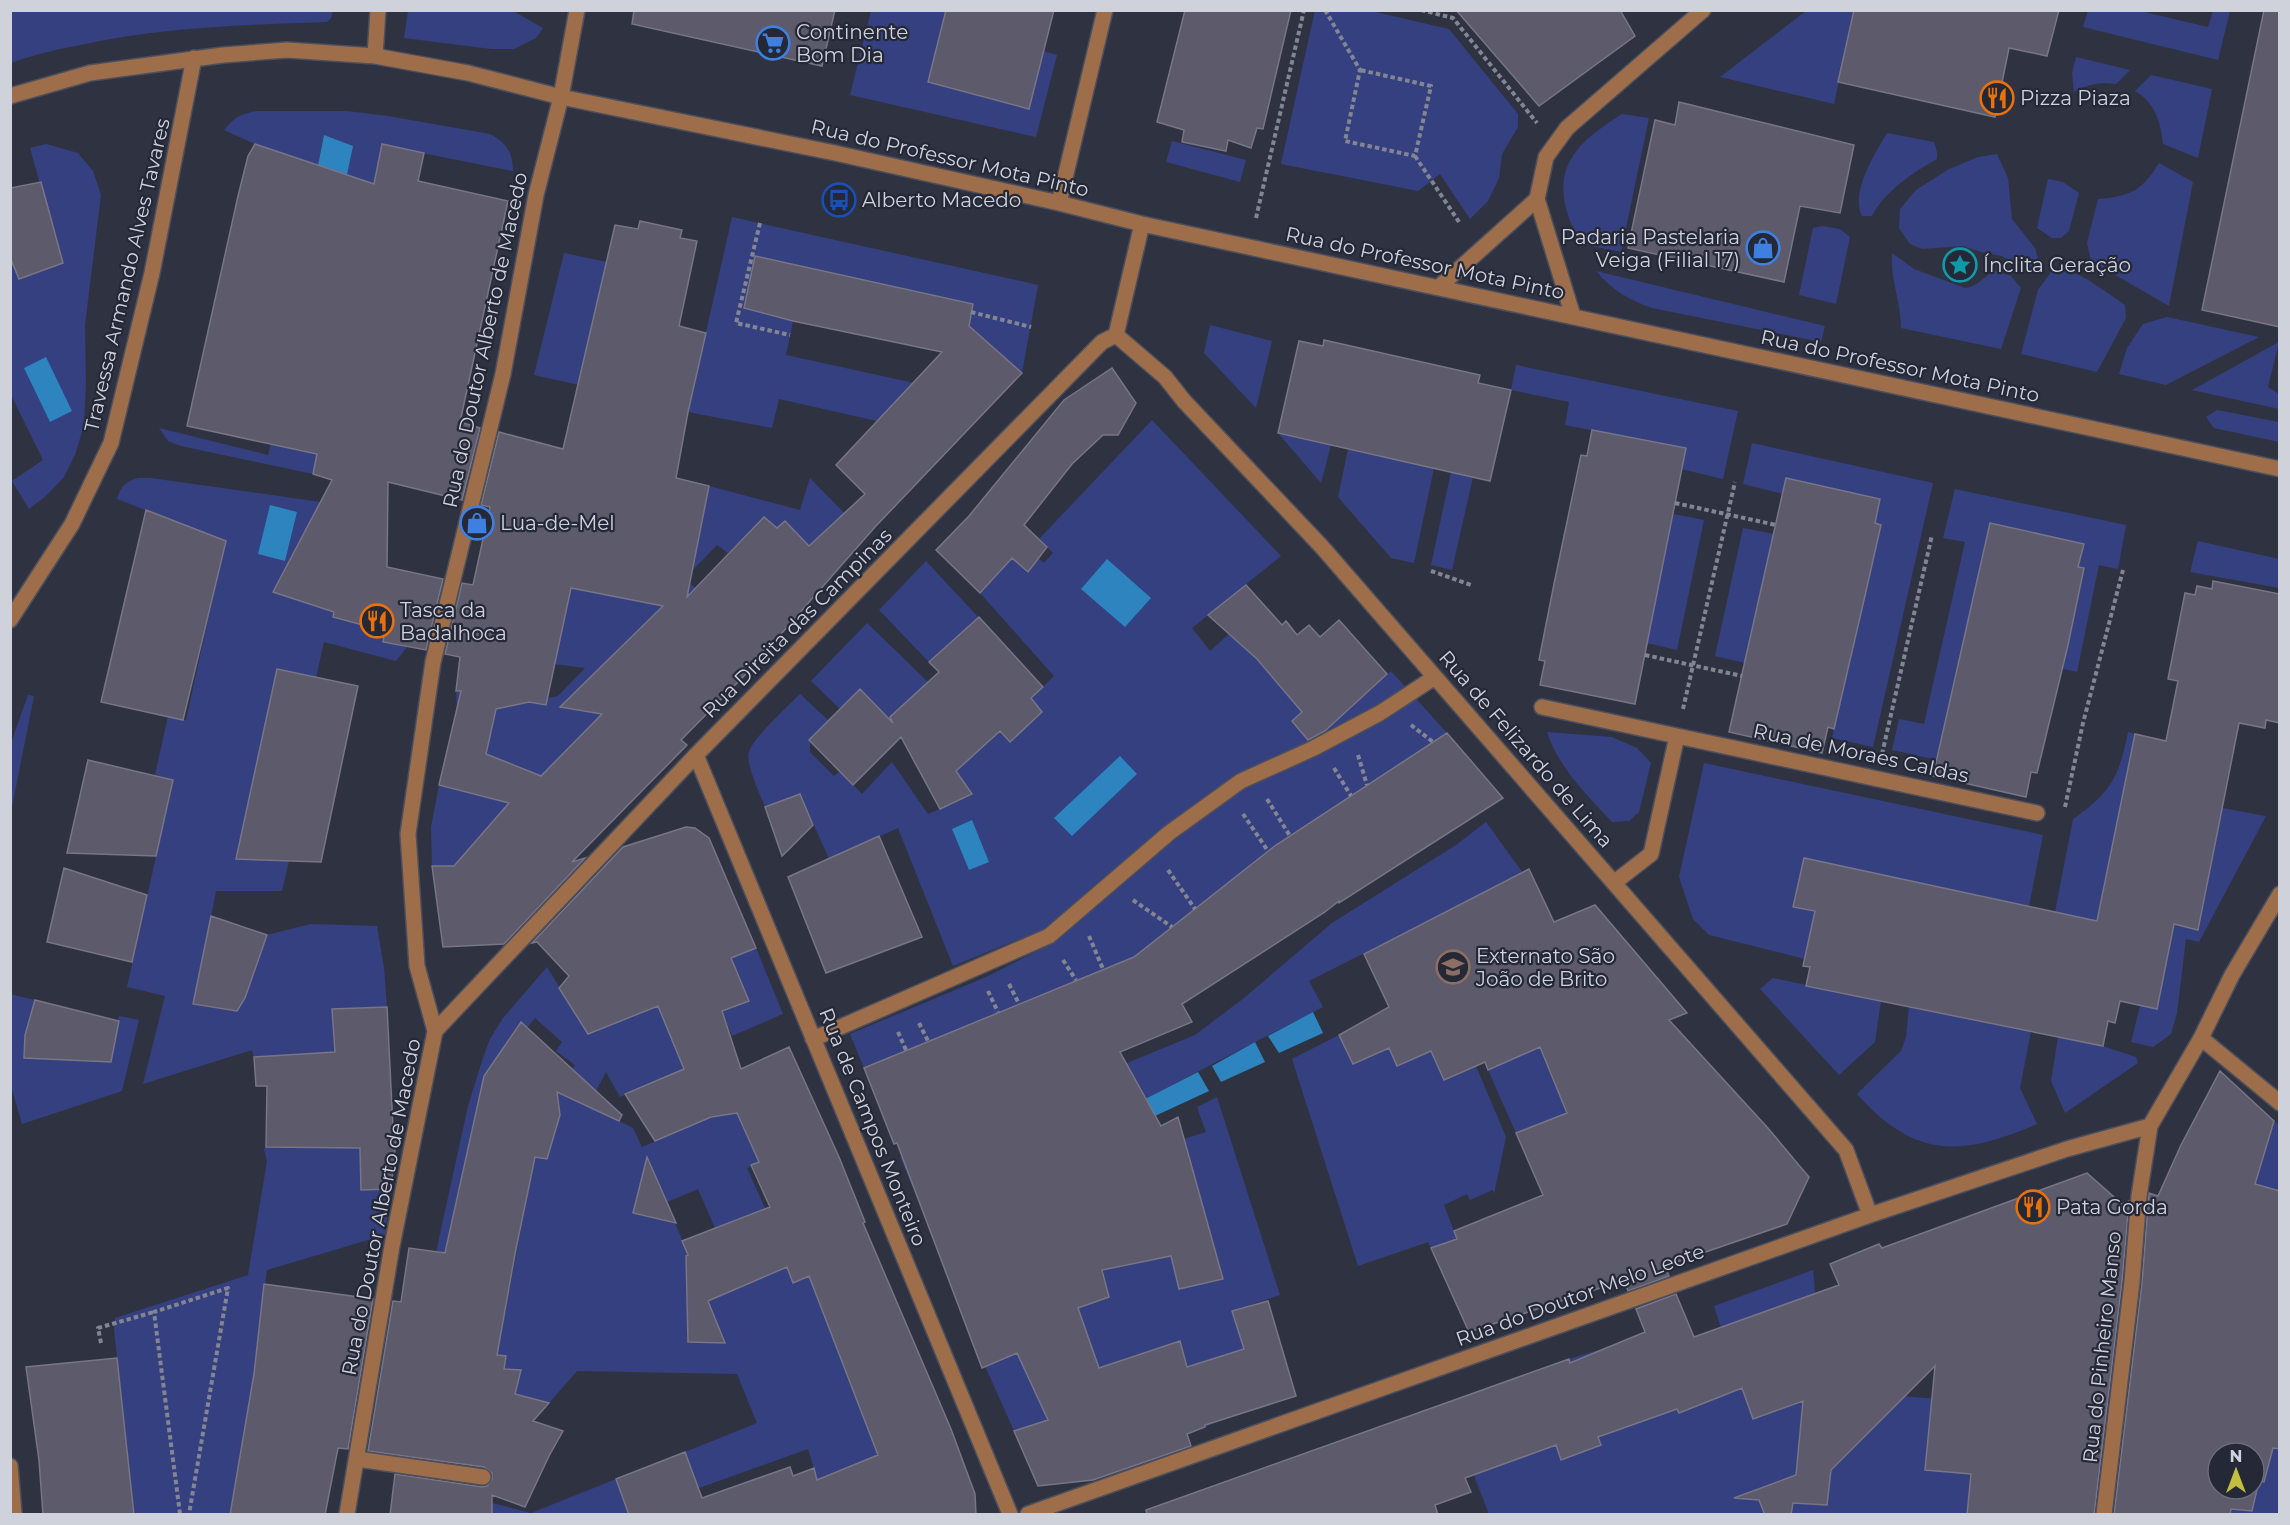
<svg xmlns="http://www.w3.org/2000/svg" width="2290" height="1525" viewBox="0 0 2290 1525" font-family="Montserrat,sans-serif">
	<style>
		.green { fill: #354080; fill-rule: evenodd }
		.water { fill: #2d84be }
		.building { fill: #5c5a6b; stroke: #777586; stroke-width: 1.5; fill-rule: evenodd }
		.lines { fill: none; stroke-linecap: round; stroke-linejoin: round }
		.minor-casing { stroke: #4c4f5d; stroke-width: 18 }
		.path { stroke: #838692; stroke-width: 4; stroke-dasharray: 4.5 3; stroke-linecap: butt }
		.minor { stroke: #9e6d49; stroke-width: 15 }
		.labels { text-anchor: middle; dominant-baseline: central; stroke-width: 4.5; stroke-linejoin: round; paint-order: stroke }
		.poi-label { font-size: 20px; fill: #cfd1db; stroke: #252937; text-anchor: start }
		.street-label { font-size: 20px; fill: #cfd1db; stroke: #252937 }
	</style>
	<rect width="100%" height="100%" fill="#2f3341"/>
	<!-- green -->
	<path class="green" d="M11,10H333V11L331,18L327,22C245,25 165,27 85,44C60,49 35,54 11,63Z
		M1315,10L1371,11L1449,29L1518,114V127L1502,154L1499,178L1488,201L1470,219L1440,174L1418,191L1281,164Z
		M2088,10L2140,11L2208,27L2213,11H2230L2218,60L2083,27Z
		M408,11H513L543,28L536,38L514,49H491L404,38Z
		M871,11H946L928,82L1028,109L1043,51L1057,55L1036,137L850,95Z
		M1806,11H1854L1834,104L1720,77Z
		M2076,57L2130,70L2116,84C2100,82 2088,84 2074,92L2072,73Z
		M2151,75L2212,89L2198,158L2163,144C2161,123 2155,102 2135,91Z
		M258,111H347L388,116L490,134C506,142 513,153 513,171L382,145L313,474L181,446L168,441L159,428L268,455L281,398L341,203L324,135L318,165L255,144L224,130C234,118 241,113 258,111Z
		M1622,114L1649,118L1621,252L1582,244C1577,235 1571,225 1568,215C1551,163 1583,139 1622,114Z
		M1887,133L1934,142L1937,152V159C1912,173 1885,191 1872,216H1862C1850,193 1875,153 1887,133Z
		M1172,141L1246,160L1240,182L1166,162Z
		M46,144L78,153L93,171L101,195L85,325L86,384L84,425L75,455L64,477L46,496L29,509L12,481L43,460L11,395L10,257L19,279L62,263L30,148Z
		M1997,154L2008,178L2012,219L2035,248L2039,261L2030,275L2002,256L1981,252L1963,246L1922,249L1910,244L1899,228L1900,209L1916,190L1949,169L1978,157Z
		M2159,163L2193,182L2169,306L2091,261L2087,243L2098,199C2129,197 2143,190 2159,163Z
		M2048,179L2063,182L2079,193L2069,231L2061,238H2052L2037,228Z
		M732,217L1038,285L1022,373L969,326L973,304L756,256L744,308L793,321L786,355L914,383L877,421L779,399L772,428L688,412Z
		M1822,226L1840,229L1850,237L1836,304L1799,295L1813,228Z
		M564,253L607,262L579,385L534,375Z
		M1892,253L1914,269L1965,288C1977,287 1984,277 1994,270L2011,276L2021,288L2001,349L1901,328C1901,302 1890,279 1892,253Z
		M2068,269L2090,281L2125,305L2126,318L2097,372L2021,354L2038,290L2051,272Z
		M1596,271L1825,326L1821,342L1652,308C1629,300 1612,290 1596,271Z
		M2167,317L2259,337L2166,385L2119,374L2127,348L2143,324Z
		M1210,325L1272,341L1256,408L1204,353Z
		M2279,342L2268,387L2279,394V409L2192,390Z
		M1516,365L1738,411L1723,479L1681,469L1685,448L1565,425L1569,402L1511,390Z
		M2217,410L2279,422V442L2214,428L2206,417Z
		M1152,420L1281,556L1192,628L1210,651L1229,634L1251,652L1302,712L1292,721L1311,743L1391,671L1447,733L1278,843L1134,957L864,1068L850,1034L986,977L1047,946L1044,929L953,966L898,828L829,859L800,794L765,807C760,794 745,763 749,752C752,739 789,705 800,694L829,721L810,739V752L834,776L840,771L862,794L892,762L928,814L972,795L917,713L896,726L860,689L840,709L811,681L867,623L928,682L985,744L1000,731L1010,741L1042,712L1031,698L1054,676L980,593L1012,558L1027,572L1038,558L1044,563L1053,553L1039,539Z
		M1278,433L1331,445L1321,483Z
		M1752,443L1933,483L1873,747L1832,738L1881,525L1875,523L1880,500L1787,478L1783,494L1743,484Z
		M1348,449L1434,468L1414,563L1391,558L1338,497Z
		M1451,472L1473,477L1452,570L1431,565Z
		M138,478H151L321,502L273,593L335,609L333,617L386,629L383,642L407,647L396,661L324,642L316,678L277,670L236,859L289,861L282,891H216L194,1004L237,1011L245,998L267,935L311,924L377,926L384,968L387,1007L333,1009L335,1053L254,1057L252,1050L143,1084L165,996L127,987L173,780L155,775L168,716L186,720L225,541L117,499C121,486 125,482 138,478Z
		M810,478L856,525L837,520L809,546L785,521L777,528L764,517L728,553L717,545L685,578L696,589L685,601L663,606L626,642L597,711L606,720L556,761L456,866H432L431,827L439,785L482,796L502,761L486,754L457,711L456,691L528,702L558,696L585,668L554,664L560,585L702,522L709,486L800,510Z
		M1955,489L2126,525L2118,569L2099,565L2077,672L2055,667L2068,644L2084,569L2078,567L2084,544L1990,523L1937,760L1892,750L1899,719L1924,724L1965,542L1943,538Z
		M1673,514L1704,520L1677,650L1647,643Z
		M1743,528L1774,534L1745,663L1715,656Z
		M2198,541L2279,559V588L2190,572Z
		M926,561L979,618L929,662L879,610Z
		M28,695L34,696L11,812V743Z
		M1547,732L1612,737L1637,748L1651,763L1639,812L1629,821L1612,822C1587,795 1558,767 1547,732Z
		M2128,732L2135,734L2097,921L2055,912L2073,819C2111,793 2119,777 2128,732Z
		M1704,763L2043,835L2029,906L1804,859L1793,906L1815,911L1805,959L1709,935L1693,919L1679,877Z
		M2222,808L2266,816L2199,942L2186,939L2177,1013L2171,1034L2153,1047L2131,1042L2140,1006L2157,1009L2174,924L2199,930Z
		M1486,822L1523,873L1309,981L1323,1007L1145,1099L962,1168L915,1192L900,1157L1195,1035L1244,998L1332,923L1456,845Z
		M756,948L783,1014L732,1036L722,1011L731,958Z
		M547,967L588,1034L688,995L703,1033L674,1045L684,1069L713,1057L779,1153L747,1168L765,1208L800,1194L760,1247L747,1216L715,1228L698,1189L667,1202L642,1178L633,1213L675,1223L708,1301L752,1282L782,1255L793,1282L831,1266L952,1432L876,1456L848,1467L865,1514H828L808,1449L699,1488L707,1509L691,1514H492V1503L531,1513L616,1479L626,1507L685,1452L757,1423L737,1374L577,1371L549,1403L515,1394L521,1370L504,1369L506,1356L455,1348L500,1338L535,1157L547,1159L556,1127L548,1112L560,1117L557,1093L575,1065L556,1051L562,1042L535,1018L527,1028L520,1022L493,1063L477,1109L445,1253L436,1252L468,1106L483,1058L490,1039L503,1018ZM606,1072L620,1097L680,1072L681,1114L687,1128L642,1147L633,1128L588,1106ZM687,1308H710L724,1343L688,1342Z
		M1773,978L1881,1001L1875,1042L1839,1075L1760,989Z
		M10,994L35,1000L25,1035L24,1058L111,1062L119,1016L139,1020L122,1091L22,1124L11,1086Z
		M1909,1006L2031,1031L2020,1088L2037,1124C1961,1157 1915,1159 1857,1094L1901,1051L1906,1037Z
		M1534,1033L1567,1113L1516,1133L1488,1070Z
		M1339,1035L1353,1064L1389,1048L1397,1066L1431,1051L1444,1080L1476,1066L1506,1137L1494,1194L1493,1190L1470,1200L1467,1194L1444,1205L1457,1239L1431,1248L1428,1242L1358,1266L1292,1059Z
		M2058,1037L2103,1046L2136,1057L2138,1063L2065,1113L2051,1081Z
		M1217,1097L1280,1295L1232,1311L1244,1349L1211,1359L1230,1417L1205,1427L1180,1341L1124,1359L1132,1387L1091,1393L1068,1312L1109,1296L1088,1205L1170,1255L1172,1261L1223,1279L1184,1139L1206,1132L1197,1107Z
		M2274,1121L2279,1125V1191L2242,1181L2262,1160Z
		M266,1147L360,1148L361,1189H391L385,1235L267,1270L254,1374L230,1514H134L114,1330L115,1318L248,1275L267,1161L264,1149Z
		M1813,1270L1824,1390L1804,1388L1796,1475L1755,1491L1765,1514H1489L1460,1440L1555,1445L1562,1460L1601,1445L1569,1359L1608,1347L1631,1404L1636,1402L1644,1421L1677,1409L1679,1413L1721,1328L1714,1306Z
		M1017,1353L1059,1416L1014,1431L985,1366Z
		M1877,1394L1887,1395L2083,1410L1971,1474L1967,1514H1791L1793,1503L1827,1505L1832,1462H1839L1874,1427Z
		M2273,1448L2279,1449V1514H2230L2231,1509L2252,1511L2259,1481L2264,1482Z"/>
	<!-- water -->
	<path class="water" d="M324,135L353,146L341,203L331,170L318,165Z
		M46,357L72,411L50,422L24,368Z
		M270,505L297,512L285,561L258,554Z
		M1107,559L1151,598L1125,627L1081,589Z
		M1120,756L1137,774L1072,836L1054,818Z
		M972,820L989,862L969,870L952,829Z
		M1313,1012L1323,1033L1279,1053L1268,1036Z
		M1255,1042L1265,1062L1221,1082L1212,1066Z
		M1198,1072L1209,1091L1155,1116L1145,1099Z"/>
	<!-- building -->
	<path class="building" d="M634,10H835L822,66L632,24Z
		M946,10H1054L1029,109L928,82Z
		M1185,10H1291L1263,129L1257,128L1251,148L1228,140L1226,151L1182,142L1184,130L1157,122Z
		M1456,10H1620L1635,36L1539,106Z
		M1854,10H2059L2047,56L2009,48L1995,117L1838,82Z
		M2264,10H2280V327L2202,310Z
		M1679,102L1854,145L1840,213L1800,206L1784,282L1628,248L1655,120L1675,125Z
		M255,144L374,184L382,144L424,153L418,181L508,201L460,422L480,428L462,500L388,482L387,567L443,579L426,650L383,642L385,631L333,617L334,612L273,592L332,480L313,474L317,454L187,426L238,196L248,156Z
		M41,182L63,263L19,279L10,257V188Z
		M640,221L682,230L680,238L697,241L679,326L706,333L688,412L676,478L709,486L687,597L764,517L777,528L785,521L809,546L865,494L836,465L942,352L793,321L744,308L755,256L973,304L969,326L1022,373L875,527L744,676L681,740L687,745L572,862L585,858L504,944L443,947L432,866H454L509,803L439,785L461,691H456L460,657L445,654L462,583L473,585L490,507L481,505L499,432L563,449L615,225L638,229ZM571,588L663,606L560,707L602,714L541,776L486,754L496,709L529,702L546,705Z
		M1324,340L1480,375L1478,383L1511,390L1490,481L1278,433L1299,341L1323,346Z
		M1112,368L1136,403L1118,435H1103L1072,464L1024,525L1047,547L1028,572L1012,558L980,593L936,550L969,516L1064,400Z
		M1592,430L1686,448L1635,704L1540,685L1545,661L1539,660L1554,584L1581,455L1587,456Z
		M1786,478L1880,499L1875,523L1881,525L1864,600L1834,729L1828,727L1822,753L1729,732Z
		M146,510L226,541L183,720L101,702Z
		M1990,523L2084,544L2078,567L2084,568L2068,645L2037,773L2031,772L2026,797L1933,776Z
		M2213,581L2280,594V723L2266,720L2265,728L2239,723L2198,930L2174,924L2157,1009L2120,1001L2115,1023L2108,1021L2103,1046L1806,986L1810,967L1803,966L1815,911L1793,907L1804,858L2097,921L2135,734L2166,741L2178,681L2168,679L2185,593L2195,595L2197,586L2212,589Z
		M1246,585L1282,625L1286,621L1297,635L1309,625L1320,637L1339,620L1387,674L1325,731L1308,740L1292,721L1302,712L1257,659L1208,615Z
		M979,617L1043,687L1031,698L1042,712L1010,742L1000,731L956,771L972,794L940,809L901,737L853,785L809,740L860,689L893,723L890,717L939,672L929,662Z
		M277,669L358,686L321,862L236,859Z
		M1447,733L1503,798L1339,903V901L1325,912L1182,1004L1192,1022L1120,1052L1161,1126L1178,1117L1223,1279L1179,1289L1171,1256L1102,1270L1109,1297L1078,1308L1099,1368L1180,1341L1187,1367L1244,1349L1232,1311L1268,1301L1296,1396L1205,1425V1427L1187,1434L1191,1446L1093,1480L1038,1486L1014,1431L1048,1420L1017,1353L982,1368L897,1143L894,1144L864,1068L1134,957L1276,845Z
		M88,760L173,780L156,856L67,853Z
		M800,794L813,825L782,856L765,807Z
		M686,827L695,828L709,838L756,948L731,958L749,1001L722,1011L741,1069L789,1047L839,1157L865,1222L863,1223L951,1429L975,1494L976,1515H629L616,1479L685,1452L702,1498L790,1467L793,1476L814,1468L817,1480L878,1455L809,1276L793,1283L787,1267L708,1301L725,1343L688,1342L686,1256L688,1255L682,1241L770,1207L751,1165L759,1162L737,1113L711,1117L655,1141L625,1094L684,1069L658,1006L588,1034L559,988L569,976L537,942L532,943L623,847Z
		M879,836L922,937L826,973L788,877Z
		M64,868L147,895L132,962L47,942Z
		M1529,869L1554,922L1595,905L1687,1013L1669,1020L1767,1127L1809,1177L1787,1224L1665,1266L1669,1276L1628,1291L1624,1280L1469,1332L1431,1248L1457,1239L1454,1231L1543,1195L1516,1133L1567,1113L1540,1047L1488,1070L1485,1062L1444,1080L1431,1051L1397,1066L1389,1048L1353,1064L1339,1035L1389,1007L1364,954Z
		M211,916L267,935L245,998L237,1011L193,1004Z
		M35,1000L119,1021L111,1062L24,1058L25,1035Z
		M387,1007L393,1128L397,1130L391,1189L361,1190L360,1148L266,1147L267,1086H256L254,1057L335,1052L332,1009Z
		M521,1022L622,1115L619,1121L557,1092L560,1115L547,1159L535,1157L515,1254L497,1355L506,1356L504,1369L521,1370L515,1394L549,1403L533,1421L563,1431L549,1456L525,1507L492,1495V1515H390L395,1474L482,1487L487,1486L492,1479V1473L484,1467L368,1451L393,1301L401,1302L409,1248L445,1253L484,1076Z
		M2220,1071L2274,1121L2255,1184L2280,1191V1449L2273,1448L2264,1482L2259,1481L2252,1511L2231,1509L2230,1515H2114L2142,1283L2149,1193L2158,1196L2181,1145ZM2218,1453H2254V1489H2218Z
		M647,1157L676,1223L633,1213Z
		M2087,1173L2122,1204L2129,1201L2122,1281L2094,1515H1967L1971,1474L1925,1470L1935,1366L1831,1470L1827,1505L1793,1503L1791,1515H1765L1759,1500L1734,1498L1796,1475L1803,1401L1753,1419L1742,1388L1679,1413L1677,1409L1598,1437L1601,1445L1561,1460L1556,1445L1465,1478L1471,1492L1435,1505L1438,1515H1147L1146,1510L1569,1359L1570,1363L1645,1332L1636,1309L1676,1294L1694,1337L1839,1285L1830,1264L1879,1244L1882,1248Z
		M264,1284L373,1299L348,1449L338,1448L325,1515H230L254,1374Z
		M117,1358L134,1515H43L39,1460L26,1367Z"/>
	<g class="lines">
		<defs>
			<path id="minor" d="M375,56L378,10
				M10,96L90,73L223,55L287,50L375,56L468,73L561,97L835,153L1059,203L1142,224L2280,469
				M1059,203L1105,10
				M1439,287L1537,199
				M1573,316L1537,199L1546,157L1567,128L1703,10
				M1116,335L1165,377L1184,401L1322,547L1846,1150L1870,1215
				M10,620L72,524L111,443L152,273L194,58
				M1542,707L1677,736
				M696,755L1010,1514
				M1615,882L1651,854L1677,736L2037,813
				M435,1031L696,755L1102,342L1116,335L1142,224
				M2201,1038L2280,1103
				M813,1039L1049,936L1169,833L1241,781L1312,749L1380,713L1435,677
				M357,1459L483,1477
				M10,1466L14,1514
				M347,1514L392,1246L435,1031L417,966L408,834L433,662L503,374L536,195L561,97L577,10
				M1028,1514L1870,1215L2067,1149L2150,1126
				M2104,1514L2132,1282L2139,1196L2150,1126L2201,1038L2232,975L2280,894"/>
		</defs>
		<!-- minor casing -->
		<use href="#minor" class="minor-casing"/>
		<!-- path -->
		<path class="path" d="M1325,10L1360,70L1345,141L1415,156L1431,86L1360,70
			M1421,10L1453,18L1537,123
			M1415,156L1459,222
			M1256,218L1304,10
			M760,223L736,323L790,335
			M971,312L1031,327
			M1675,503L1776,525
			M1431,571L1471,585
			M1645,655L1742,676
			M1683,709L1735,482
			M1411,725L1433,742
			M1882,754L1932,535
			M1358,755L1367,785
			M1334,768L1351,796
			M1267,799L1290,836
			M2065,807L2083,723L2123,570
			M1243,814L1268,851
			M1168,870L1195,909
			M1133,900L1172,927
			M1089,936L1103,969
			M1063,960L1076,980
			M1009,984L1019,1004
			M988,991L998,1012
			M919,1023L928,1041
			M898,1032L906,1050
			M101,1343L98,1328L154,1312
			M180,1514L154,1312L228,1288L189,1514"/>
		<!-- minor -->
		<use href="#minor" class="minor"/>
	</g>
	<!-- icons -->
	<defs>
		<symbol id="supermarket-ring" viewBox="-11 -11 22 22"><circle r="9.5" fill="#252937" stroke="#3f7fe0" stroke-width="1.5"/><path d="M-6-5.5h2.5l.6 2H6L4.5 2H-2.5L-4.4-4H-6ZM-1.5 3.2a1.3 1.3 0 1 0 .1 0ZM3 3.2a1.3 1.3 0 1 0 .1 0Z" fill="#3f7fe0"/></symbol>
		<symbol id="restaurant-ring" viewBox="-11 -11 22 22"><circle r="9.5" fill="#252937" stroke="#e8710a" stroke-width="1.5"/><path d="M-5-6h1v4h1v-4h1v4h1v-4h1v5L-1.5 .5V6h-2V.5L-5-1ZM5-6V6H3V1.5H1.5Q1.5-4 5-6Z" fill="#e8710a"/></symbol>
		<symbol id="bus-ring" viewBox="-11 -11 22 22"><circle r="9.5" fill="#252937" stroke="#1a4fb4" stroke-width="1.5"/><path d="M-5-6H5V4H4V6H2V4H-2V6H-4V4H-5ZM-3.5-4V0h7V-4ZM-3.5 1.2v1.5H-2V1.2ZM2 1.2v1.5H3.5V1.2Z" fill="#1a4fb4"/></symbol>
		<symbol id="shop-ring" viewBox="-11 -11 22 22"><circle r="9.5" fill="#252937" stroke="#3f7fe0" stroke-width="1.5"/><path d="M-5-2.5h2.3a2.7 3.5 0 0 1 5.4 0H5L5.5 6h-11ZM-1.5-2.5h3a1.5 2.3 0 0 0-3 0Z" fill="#3f7fe0"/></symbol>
		<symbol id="sight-ring" viewBox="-11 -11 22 22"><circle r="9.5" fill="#252937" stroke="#0f9aa8" stroke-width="1.5"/><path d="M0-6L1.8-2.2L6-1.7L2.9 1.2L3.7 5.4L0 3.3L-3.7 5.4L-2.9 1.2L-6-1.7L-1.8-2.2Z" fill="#0f9aa8"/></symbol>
		<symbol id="school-ring" viewBox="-11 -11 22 22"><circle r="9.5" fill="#252937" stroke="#8d6e63" stroke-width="1.5"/><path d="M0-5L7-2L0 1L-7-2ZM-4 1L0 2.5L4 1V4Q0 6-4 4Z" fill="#8d6e63"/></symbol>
	</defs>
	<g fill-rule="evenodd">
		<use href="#supermarket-ring" x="754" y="24" width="38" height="38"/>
		<use href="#restaurant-ring" x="1978" y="79" width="38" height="38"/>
		<use href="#bus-ring" x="820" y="181" width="38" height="38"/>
		<use href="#shop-ring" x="1744" y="229" width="38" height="38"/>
		<use href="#sight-ring" x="1941" y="246" width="38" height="38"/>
		<use href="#shop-ring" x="458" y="504" width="38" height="38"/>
		<use href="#restaurant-ring" x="358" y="602" width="38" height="38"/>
		<use href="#school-ring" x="1434" y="948" width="38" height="38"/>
		<use href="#restaurant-ring" x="2014" y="1188" width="38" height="38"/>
	</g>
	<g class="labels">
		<!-- poi labels -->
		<g class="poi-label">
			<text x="796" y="32">Continente<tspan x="796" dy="23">Bom Dia</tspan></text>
			<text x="2020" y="98">Pizza Piaza</text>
			<text x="862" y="200">Alberto Macedo</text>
			<text x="1740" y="237" text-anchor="end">Padaria Pastelaria<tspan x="1740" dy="23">Veiga (Filial 17)</tspan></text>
			<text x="1983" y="265">Ínclita Geração</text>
			<text x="500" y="523">Lua-de-Mel</text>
			<text x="400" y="610">Tasca da<tspan x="400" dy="23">Badalhoca</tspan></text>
			<text x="1476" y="956">Externato São<tspan x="1476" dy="23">João de Brito</tspan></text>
			<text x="2056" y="1207">Pata Gorda</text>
		</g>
		<!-- street labels -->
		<g class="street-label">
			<text transform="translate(950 158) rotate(13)">Rua do Professor Mota Pinto</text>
			<text transform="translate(1425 263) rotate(12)">Rua do Professor Mota Pinto</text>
			<text transform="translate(127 275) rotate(-77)">Travessa Armando Alves Tavares</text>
			<text transform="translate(485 340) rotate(-78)">Rua do Doutor Alberto de Macedo</text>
			<text transform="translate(1900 366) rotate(12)">Rua do Professor Mota Pinto</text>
			<text transform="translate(797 623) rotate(-45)">Rua Direita das Campinas</text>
			<text transform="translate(1526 749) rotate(49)">Rua de Felizardo de Lima</text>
			<text transform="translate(1861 753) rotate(12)">Rua de Moraes Caldas</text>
			<text transform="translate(873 1127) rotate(68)">Rua de Campos Monteiro</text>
			<text transform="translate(381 1207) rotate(-79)">Rua do Doutor Alberto de Macedo</text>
			<text transform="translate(1580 1295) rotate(-20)">Rua do Doutor Melo Leote</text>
			<text transform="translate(2102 1347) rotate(-84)">Rua do Pinheiro Manso</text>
		</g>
	</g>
	<!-- border -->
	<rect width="2290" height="1525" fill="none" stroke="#cfd1db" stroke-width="24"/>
	<!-- north arrow -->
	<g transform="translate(2236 1471)"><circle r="28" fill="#252937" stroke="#696c79" stroke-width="1.5"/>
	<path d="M0-4.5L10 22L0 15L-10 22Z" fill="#c1be40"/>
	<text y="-9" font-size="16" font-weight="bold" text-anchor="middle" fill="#cfd1db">N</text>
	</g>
</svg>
